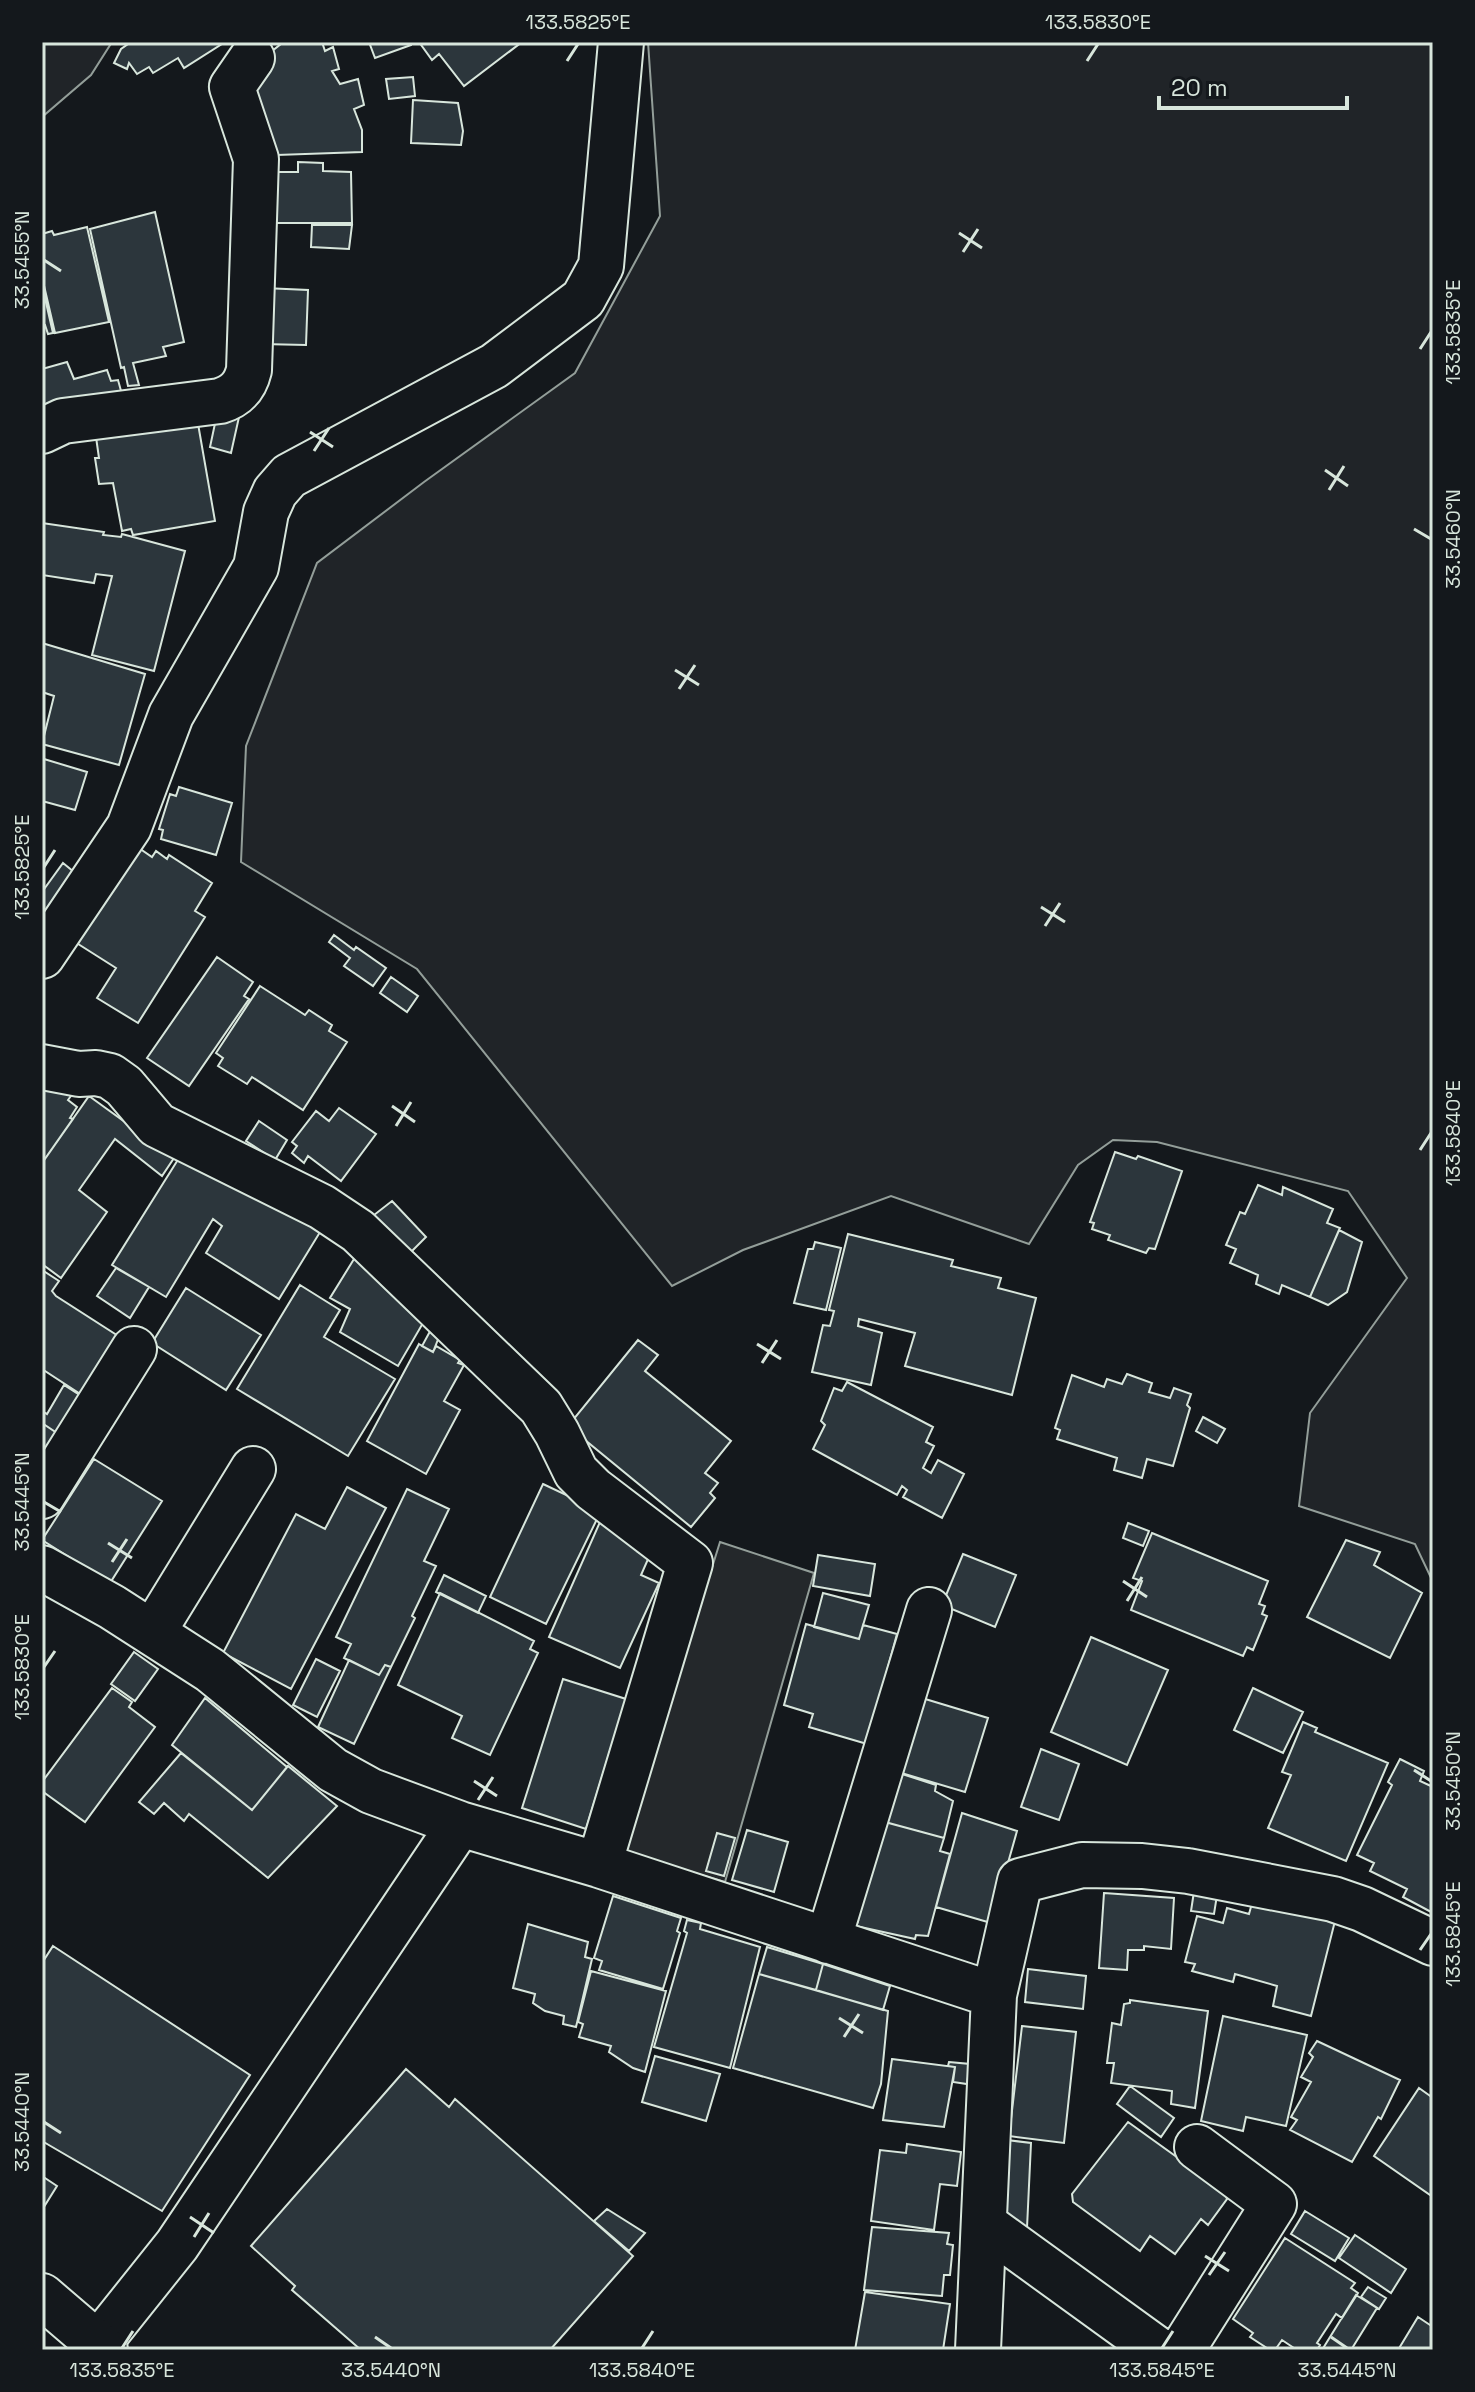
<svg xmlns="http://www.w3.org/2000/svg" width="1475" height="2392" viewBox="0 0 1475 2392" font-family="'Space Grotesk',sans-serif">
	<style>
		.green { fill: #202428; stroke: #939e99; stroke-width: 2 }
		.parking { fill: #24282b; stroke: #939e99; stroke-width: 2 }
		.building { fill: #2c363c; stroke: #d8e6dc; stroke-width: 2 }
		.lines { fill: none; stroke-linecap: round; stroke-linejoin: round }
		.minor-casing { stroke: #d8e6dc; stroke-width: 48 }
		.primary-casing { stroke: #d8e6dc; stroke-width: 48 }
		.minor { stroke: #14181c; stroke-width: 44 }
		.primary { stroke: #14181c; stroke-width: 44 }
		.ticks { fill: none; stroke: #d8e6dc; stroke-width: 3 }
		.neatline { fill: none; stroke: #d8e6dc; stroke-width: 3 }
		.ticks-label { font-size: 20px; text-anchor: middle; fill: #d8e6dc }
	</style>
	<rect width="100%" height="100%" fill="#14181c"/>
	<!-- green -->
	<path class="green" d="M42,42H112L91,75L42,117Z
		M648,42H1433V1582L1415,1544L1299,1506L1310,1413L1407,1278L1348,1191L1157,1142L1113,1140L1078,1165L1029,1244L891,1196L743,1250L672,1286L417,969L241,862L246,746L317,563L424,482L575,373L660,216Z"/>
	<!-- parking -->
	<path class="parking" d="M720,1542L814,1573L725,1882L623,1852Z"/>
	<!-- building -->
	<path class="building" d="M131,42H225L184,68L178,58L153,73L149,67L137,74L129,63L127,69L114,63L121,49Z
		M289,42H322L325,51L333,47L339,69L332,71L340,84L358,79L364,105L354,109L362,130V152L277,155L250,82L262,59L281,44Z
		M369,42H411V45L375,58Z
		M419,42H522L464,86L439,54L432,60Z
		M413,77L415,96L389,99L386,79Z
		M413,100L458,103L463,131L461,145L411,143Z
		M298,162L323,163V171L351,172L352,223H267L266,172H298Z
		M155,212L184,342L163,347L166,356L133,363L139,385L128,386L124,367L121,368L90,229Z
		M312,225H352L349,249L311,247Z
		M87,227L109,322L55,333L42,277V234L52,231L54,235Z
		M42,285L53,333L48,334L45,325L42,326Z
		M264,288L308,290L306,345L262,344Z
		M67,362L74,379L107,370L111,381L118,380L123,398L42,416V369Z
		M241,408L231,453L210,447L217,414Z
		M197,418L215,521L133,535L131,529L122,531L113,483L99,484L95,458H99L95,430Z
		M42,523L104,532L103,535L121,537L122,534L185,551L154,671L92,655L112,576L96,574L94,583L42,575Z
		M42,643L145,674L119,765L42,744L54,696L42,692Z
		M44,759L87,772L75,810L42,801Z
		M179,787L232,803L216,855L161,839L163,830L159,829L170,794L176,796Z
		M136,846L152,857L156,851L167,859L169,855L212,883L195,911L205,917L138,1023L97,998L116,968L75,942Z
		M63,863L74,872L42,931V892Z
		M334,935L354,950L356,947L386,968L373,986L344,966L350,958L329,942Z
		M217,957L253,982L244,996L249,999L189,1086L147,1058Z
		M391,977L418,996L407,1012L380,993Z
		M260,986L305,1015L309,1010L332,1025L329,1031L347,1042L303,1110L252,1077L247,1084L218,1066L223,1058L216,1053Z
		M42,1080L76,1089L68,1100L77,1107L70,1118L73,1119L42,1163Z
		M89,1096L125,1122L128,1117L178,1152L162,1176L115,1139L79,1190L107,1212L61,1278L42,1264V1163Z
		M339,1108L376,1134L341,1181L308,1156L304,1163L292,1153L297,1146L292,1142L316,1111L329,1121Z
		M259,1121L287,1140L275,1160L246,1141Z
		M184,1150L325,1224L279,1299L206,1253L222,1226L213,1219L166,1297L112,1265Z
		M1115,1152L1136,1159L1138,1156L1182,1171L1155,1249L1149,1248L1146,1253L1108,1240L1110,1235L1092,1229L1094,1223L1090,1222Z
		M1258,1185L1282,1195L1283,1187L1333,1209L1327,1223L1340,1228L1310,1297L1282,1285L1279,1294L1256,1284L1258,1275L1230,1263L1236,1249L1226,1245L1240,1212L1245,1214Z
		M392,1201L426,1237L402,1261L365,1222Z
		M1339,1230L1362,1242L1347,1292L1328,1305L1310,1297Z
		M848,1234L953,1260L951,1266L1001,1278L998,1288L1036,1298L1012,1395L905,1366L915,1333L859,1319L858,1326L882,1333L871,1385L812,1372L823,1325L830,1326L834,1311L829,1310Z
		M815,1242L841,1248L826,1310L794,1303L808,1249H813Z
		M362,1246L430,1311L398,1366L340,1332L350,1309L330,1298Z
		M116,1268L149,1287L130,1318L97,1296Z
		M42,1270L59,1281L52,1291L56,1296L126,1341L88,1399L42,1369Z
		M300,1285L340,1310L324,1337L395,1379L348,1456L237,1389Z
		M186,1288L261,1335L226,1390L152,1343Z
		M434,1324L441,1332L433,1352L422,1346Z
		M638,1340L658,1355L645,1371L731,1441L705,1473L718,1483L710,1493L715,1498L691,1527L568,1426Z
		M419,1344L433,1352L436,1346L460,1360L458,1363L464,1365L444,1401L460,1410L426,1474L367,1441Z
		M1127,1374L1152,1383L1149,1392L1170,1398L1174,1388L1191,1394L1187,1405L1190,1408L1173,1466L1147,1459L1142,1478L1114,1470L1117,1458L1057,1439L1060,1430L1055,1428L1072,1375L1104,1387L1107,1379L1122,1384Z
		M847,1382L933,1427L926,1442L934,1446L923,1468L931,1473L938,1460L964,1474L942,1518L903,1497L907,1490L902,1486L897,1495L813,1449L825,1425L821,1421L834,1388L842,1391Z
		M64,1385L89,1401L66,1439L42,1423V1411L47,1414Z
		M1203,1417L1225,1429L1217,1443L1196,1431Z
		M42,1423L66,1439L42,1477Z
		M94,1459L162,1501L110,1583L42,1540Z
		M543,1484L577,1500L598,1517L546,1624L490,1597Z
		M347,1487L386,1508L291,1689L223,1653L296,1514L325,1529Z
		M407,1489L449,1509L424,1561L436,1566L412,1616L415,1618L391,1667L385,1665L379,1675L344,1658L351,1644L336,1637Z
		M600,1522L643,1541L638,1552L649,1557L641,1575L659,1583L620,1668L549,1637Z
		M1128,1523L1149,1531L1143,1546L1123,1538Z
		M1152,1533L1268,1581L1259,1604L1265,1606L1262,1614L1267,1616L1253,1650L1247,1647L1243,1656L1131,1610L1142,1581L1133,1578Z
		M1346,1540L1380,1552L1374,1565L1422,1593L1390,1658L1307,1617Z
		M963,1554L1016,1575L995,1627L942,1605Z
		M818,1555L875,1564L870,1596L813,1586Z
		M444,1575L486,1596L478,1613L436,1592Z
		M440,1593L534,1641L530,1649L538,1653L490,1755L452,1738L462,1716L398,1685Z
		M823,1593L869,1605L859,1639L814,1627Z
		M806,1624L859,1639L863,1625L897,1634L867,1744L809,1727L813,1714L784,1705Z
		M1091,1637L1168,1670L1127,1765L1051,1732Z
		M134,1652L158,1669L135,1701L111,1684Z
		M316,1659L340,1671L317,1717L293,1705Z
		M349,1660L379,1675L385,1665L391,1667L354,1744L318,1727Z
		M563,1679L626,1699L586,1829L522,1808Z
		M112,1688L132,1702L129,1707L155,1727L85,1822L42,1791V1782Z
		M1253,1688L1303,1712L1283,1753L1234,1730Z
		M912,1695L988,1718L965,1792L898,1772Z
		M205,1698L287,1767L252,1810L172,1745Z
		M1303,1722L1317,1728L1315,1732L1388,1763L1346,1861L1268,1828L1291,1775L1282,1772Z
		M1041,1749L1079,1764L1059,1820L1021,1807Z
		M181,1753L252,1810L288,1766L337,1806L268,1878L189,1814L184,1821L164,1803L154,1814L139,1802Z
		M1400,1759L1424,1771L1420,1781L1433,1787V1913L1403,1897L1407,1889L1370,1871L1374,1863L1357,1855L1392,1785L1388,1782Z
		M899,1773L936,1785L935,1791L953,1801L944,1838L874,1819Z
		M962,1813L1017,1831L991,1923L936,1907Z
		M874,1819L944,1838L940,1851L950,1854L928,1936L916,1935L915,1939L856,1926L858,1921L849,1917Z
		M747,1830L788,1842L774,1892L732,1880Z
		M717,1833L735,1838L724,1876L706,1871Z
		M1195,1885L1218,1889L1214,1914L1191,1911Z
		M1104,1893L1174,1898L1171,1949L1144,1946V1950H1128L1127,1970L1099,1968Z
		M613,1896L681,1918L677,1931L680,1933L663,1989L599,1970L602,1961L594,1958Z
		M1254,1896L1335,1921L1311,2016L1273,2006L1277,1986L1235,1974L1233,1982L1192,1971L1195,1964L1185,1962L1197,1916L1223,1923L1227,1908L1249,1914Z
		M687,1920L701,1923L700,1929L760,1947L730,2068L654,2047L687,1933L684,1931Z
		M528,1924L588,1942L585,1957L592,1959L576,2027L563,2024L564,2016L545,2011L533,2003L535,1994L513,1988Z
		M53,1946L250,2075L162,2211L42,2141V1963Z
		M767,1947L823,1964L816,1990L759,1974Z
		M823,1964L890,1986L883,2010L816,1990Z
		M1028,1969L1086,1976L1083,2009L1025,2002Z
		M591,1971L666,1991L645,2072L633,2068L609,2052L611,2046L579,2037L583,2024L578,2022Z
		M759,1974L888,2011L881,2084L873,2108L733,2068Z
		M1130,2000L1208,2011L1195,2108L1171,2104L1172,2091L1111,2083L1114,2063H1107L1112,2023L1121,2025L1124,2004L1130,2003Z
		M1223,2016L1307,2035L1286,2126L1246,2117L1243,2131L1201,2121Z
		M1022,2026L1076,2032L1064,2143L1009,2136Z
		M1317,2041L1400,2080L1381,2119L1378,2117L1352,2162L1290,2130L1297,2120L1291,2117L1311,2082L1301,2077L1313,2057L1309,2053Z
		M655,2056L720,2074L706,2121L642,2102Z
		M892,2059L955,2067L944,2127L883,2120Z
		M949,2062L970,2064L967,2084L953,2082L955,2067L948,2066Z
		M406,2069L449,2107L455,2099L633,2256L550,2350H361L292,2290L295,2286L251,2246Z
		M1130,2086L1174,2118L1161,2137L1117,2104Z
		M1419,2088L1433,2098V2197L1374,2156Z
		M1128,2122L1224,2191L1227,2199L1208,2225L1201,2219L1175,2254L1150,2236L1140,2251L1073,2202L1072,2194Z
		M1007,2140L1031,2143L1027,2228L1003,2217Z
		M907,2144L961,2152L957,2186L940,2184L934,2230L871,2221L880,2150L906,2153Z
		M42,2176L57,2186L42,2210Z
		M607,2209L645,2233L629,2251L594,2221Z
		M1305,2211L1349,2238L1335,2261L1291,2234Z
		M872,2227L949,2233L947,2244L953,2245L950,2275H944L942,2296L864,2290Z
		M1355,2235L1406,2269L1391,2293L1339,2258Z
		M1285,2238L1355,2283L1351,2288L1358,2293L1342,2318L1336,2314L1317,2343L1320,2345L1317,2350H1297L1282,2340L1275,2350H1270L1250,2337L1253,2333L1233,2319Z
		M1368,2287L1386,2298L1379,2309L1361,2297Z
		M865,2292L950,2304L943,2350H855Z
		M1356,2295L1377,2308L1351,2350H1322Z
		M1418,2317L1433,2327V2350H1398Z"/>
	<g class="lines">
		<defs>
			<path id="minor" d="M42,431L63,421L220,401C236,396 245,387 249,370L256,159L232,87L252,58
				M42,956L129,827L171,715L256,567L266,512L275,492L289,476L494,366L583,299L601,266L621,42
				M42,1067L79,1074L96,1073L110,1076L124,1086L157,1125L322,1207L358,1231L541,1407L557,1433L576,1472L593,1489L690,1563L599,1865
				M42,1496L134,1349
				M42,1568L112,1607L210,1670L333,1770L371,1791L460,1824L599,1865L994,1995L978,2350
				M153,1632L253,1469
				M828,1941L929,1610
				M994,1995L1020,1881L1082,1865L1142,1866L1188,1871L1333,1899L1362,1909L1433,1943
				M984,2224L1158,2350
				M98,2344L177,2245L460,1824
				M1182,2350L1274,2204L1197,2147"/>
			<path id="primary" d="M42,2296L105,2350"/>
		</defs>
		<!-- minor casing -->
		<use href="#minor" class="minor-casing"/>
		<!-- primary casing -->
		<use href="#primary" class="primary-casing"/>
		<!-- minor -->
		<use href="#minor" class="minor"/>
		<!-- primary -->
		<use href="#primary" class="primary"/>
	</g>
	<!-- ticks -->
	<path class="ticks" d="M567,61L578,44M1087,61L1098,44M959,233L982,248M963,252L978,229M44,260L61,271M1420,349L1431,332M310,432L333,447M314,451L329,428M1325,470L1348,486M1329,490L1344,466M1414,529L1431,539M675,670L699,685M679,689L695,665M44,867L55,850M1041,907L1065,922M1045,926L1060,903M392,1106L415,1122M396,1126L411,1102M1420,1150L1431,1133M757,1344L781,1359M762,1363L777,1340M44,1502L61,1512M108,1543L132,1558M112,1562L127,1539M1123,1581L1147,1597M1127,1601L1142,1577M44,1667L55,1651M1414,1770L1431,1781M474,1781L497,1796M478,1800L493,1777M1420,1950L1431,1934M839,2018L863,2033M844,2037L859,2014M44,2122L61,2133M190,2217L214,2233M194,2237L209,2213M1205,2256L1229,2271M1209,2275L1225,2252M375,2337L391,2348M1331,2337L1347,2348M122,2348L133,2331M642,2348L653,2331M1162,2348L1173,2331"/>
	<!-- border -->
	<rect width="1475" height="2392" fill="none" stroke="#14181c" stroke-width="88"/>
	<!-- scale -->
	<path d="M1159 96v12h188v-12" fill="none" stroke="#d8e6dc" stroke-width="4"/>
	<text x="1171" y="96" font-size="24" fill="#d8e6dc" stroke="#14181c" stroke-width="6" paint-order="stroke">20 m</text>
	<rect x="44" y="44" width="1387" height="2304" class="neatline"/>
	<g class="ticks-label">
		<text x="578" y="29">133.5825°E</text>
		<text x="1098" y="29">133.5830°E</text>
		<text transform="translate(22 260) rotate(-90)" y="7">33.5455°N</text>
		<text transform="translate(1453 332) rotate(-90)" y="7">133.5835°E</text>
		<text transform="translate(1453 539) rotate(-90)" y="7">33.5460°N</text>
		<text transform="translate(22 867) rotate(-90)" y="7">133.5825°E</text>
		<text transform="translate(1453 1133) rotate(-90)" y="7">133.5840°E</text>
		<text transform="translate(22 1502) rotate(-90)" y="7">33.5445°N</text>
		<text transform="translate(22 1667) rotate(-90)" y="7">133.5830°E</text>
		<text transform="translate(1453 1781) rotate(-90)" y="7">33.5450°N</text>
		<text transform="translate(1453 1934) rotate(-90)" y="7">133.5845°E</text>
		<text transform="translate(22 2122) rotate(-90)" y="7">33.5440°N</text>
		<text x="122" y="2377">133.5835°E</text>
		<text x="391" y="2377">33.5440°N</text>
		<text x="642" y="2377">133.5840°E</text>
		<text x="1162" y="2377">133.5845°E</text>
		<text x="1347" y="2377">33.5445°N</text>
	</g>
</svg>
